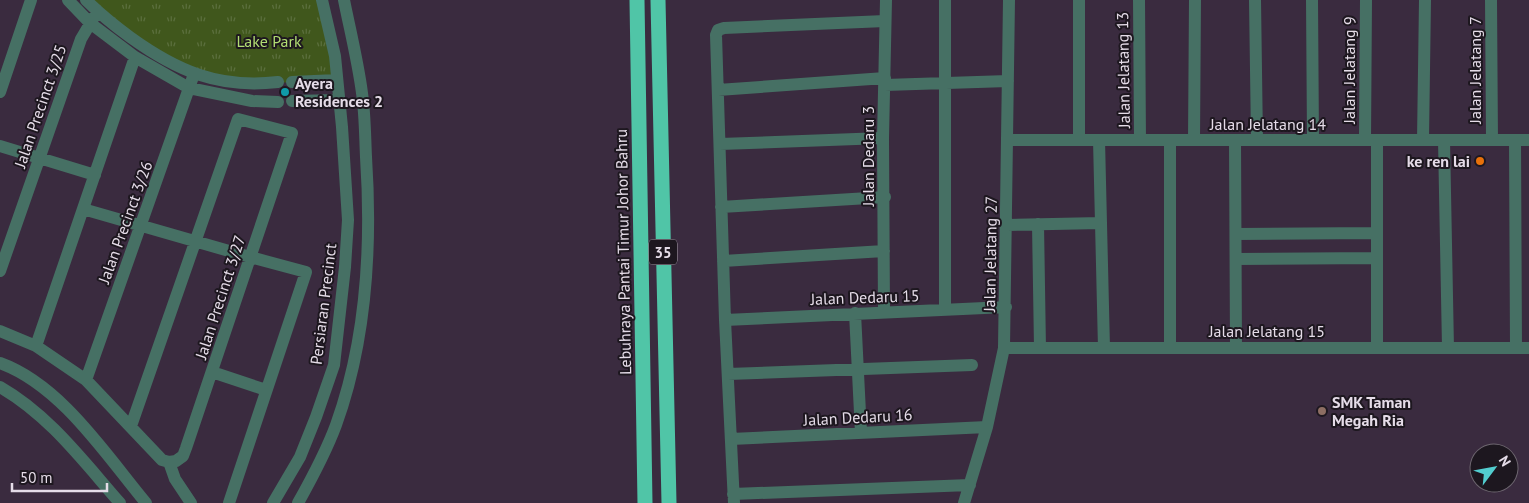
<svg xmlns="http://www.w3.org/2000/svg" width="1529" height="503" viewBox="0 0 1529 503" font-family="'PT Sans',sans-serif">
	<style>
		.park { fill: url(#park-tufts) }
		.lines { fill: none; stroke-linecap: round; stroke-linejoin: round }
		.minor { stroke: #467064; stroke-width: 12 }
		.highway { stroke: #50c5a7; stroke-width: 15 }
		.culture-dot { fill: #0f9aa8; stroke: #1d171f; stroke-width: 2 }
		.food-dot { fill: #e8710a; stroke: #1d171f; stroke-width: 2 }
		.education-dot { fill: #8d6e63; stroke: #1d171f; stroke-width: 2 }
		.labels { text-anchor: middle; dominant-baseline: central; stroke-width: 4; stroke-linejoin: round; paint-order: stroke }
		.shield { fill: #1d171f; stroke: #a9a1ac; stroke-width: 1 }
		.shield-label { font-size: 15px; font-weight: bold; fill: #e5dce8 }
		.park-label { font-size: 16px; fill: #b2de73; stroke: #1d171f }
		.street-label { font-size: 16px; fill: #e5dce8; stroke: #1d171f }
		.poi-label { font-size: 16px; font-weight: bold; fill: #e5dce8; stroke: #1d171f; text-anchor: start }
	</style>
	<defs>
		<pattern id="park-tufts" width="24" height="20" patternUnits="userSpaceOnUse" patternTransform="scale(1.25)"><rect width="24" height="20" fill="#40571c"/><path d="M3 7l-1-3M5 7V3M7 7l1-3M15 17l-1-3M17 17v-4M19 17l1-3" fill="none" stroke="#5b6f3d"/></pattern>
	</defs>
	<rect width="100%" height="100%" fill="#3a2b3f"/>
	<!-- park -->
	<path class="park" d="M89,0H317L337,80L253,84L164,60Z"/>
	<g class="lines">
		<!-- minor -->
		<path class="minor" d="M68,0L90,23L135,57L189,88L252,101L278,102
			M86,0C100,14 115,26 130,37C177,71 219,89 278,82
			M1139,0L1140,140
			M1255,0L1257,140
			M1312,0L1313,140
			M1491,0L1492,140
			M292,82L337,80
			M885,85L1008,81
			M718,90L885,78
			M0,92L31,0
			M292,101L340,100
			M1007,140H1529
			M1079,140V0
			M1099,140L1104,348
			M1170,140V348
			M1194,140L1195,0
			M1235,140L1236,348
			M1365,140L1366,0
			M1377,140V347
			M1423,140L1425,0
			M1444,140L1448,348
			M1515,140L1516,348
			M720,144L883,138
			M0,146L95,175
			M721,207L885,197
			M83,209L250,257L306,272L229,503
			M1038,224L1040,348
			M1007,225L1101,223
			M1236,234L1376,233
			M1236,259L1377,258
			M723,261L884,251
			M0,271L81,39L97,12
			M945,310V0
			M884,312L883,138L886,0
			M855,313L861,433
			M725,320L1006,307
			M0,331L36,346L86,380L162,460L169,462L176,461L183,456L186,448L292,133L238,119L131,426
			M36,346L135,57
			M1004,348H1529
			M0,363C61,385 106,455 146,503
			M212,372L266,390
			M728,374L972,365
			M86,380L194,74
			M0,387C49,415 83,461 120,503
			M731,439L987,427
			M169,462L175,479L191,503
			M733,494L970,485
			M273,503L300,457L316,417L334,365L345,267L348,220L342,127L335,56L322,0
			M298,503C312,478 326,452 336,425C367,339 372,247 366,157C365,135 365,114 362,93C358,62 350,30 344,0
			M734,503L725,320L716,35L718,30L724,28L885,21
			M964,503L987,427L1004,348L1009,0"/>
		<!-- highway -->
		<path class="highway" d="M637,0L645,503
			M658,0L669,503"/>
	</g>
	<!-- markers -->
	<circle class="culture-dot" cx="285" cy="92" r="5"/>
	<circle class="food-dot" cx="1480" cy="161" r="5"/>
	<circle class="education-dot" cx="1322" cy="411" r="5"/>
	<g class="labels">
		<!-- shield labels -->
		<rect class="shield" x="649" y="239.5" width="28" height="25" rx="4"/>
		<g class="shield-label">
			<text x="663" y="252">35</text>
		</g>
		<!-- park labels -->
		<g class="park-label">
			<text x="269" y="41">Lake Park</text>
		</g>
		<!-- street labels -->
		<g class="street-label">
			<text transform="translate(1123 70) rotate(-91)">Jalan Jelatang 13</text>
			<text transform="translate(1349 70) rotate(-90)">Jalan Jelatang 9</text>
			<text transform="translate(1475 70) rotate(-90)">Jalan Jelatang 7</text>
			<text transform="translate(40 106) rotate(-71)">Jalan Precinct 3/25</text>
			<text x="1268" y="124">Jalan Jelatang 14</text>
			<text transform="translate(868 156) rotate(-90)">Jalan Dedaru 3</text>
			<text transform="translate(125 222) rotate(-70)">Jalan Precinct 3/26</text>
			<text transform="translate(623 252) rotate(-91)">Lebuhraya Pantai Timur Johor Bahru</text>
			<text transform="translate(990 254) rotate(-89)">Jalan Jelatang 27</text>
			<text transform="translate(220 297) rotate(-72)">Jalan Precinct 3/27</text>
			<text transform="translate(865 297) rotate(-2)">Jalan Dedaru 15</text>
			<text transform="translate(323 304) rotate(-83)">Persiaran Precinct</text>
			<text x="1267" y="331">Jalan Jelatang 15</text>
			<text transform="translate(858 417) rotate(-3)">Jalan Dedaru 16</text>
		</g>
		<!-- poi labels -->
		<g class="poi-label">
			<text x="295" y="83">Ayera<tspan x="295" dy="18">Residences 2</tspan></text>
			<text x="1470" y="161" text-anchor="end">ke ren lai</text>
			<text x="1332" y="402">SMK Taman<tspan x="1332" dy="18">Megah Ria</tspan></text>
		</g>
	</g>
	<!-- north arrow -->
	<g transform="translate(1494 468) rotate(58)"><circle r="24" fill="#1d171f" stroke="#6d666f"/>
	<path d="M0-4L9 19L0 12L-9 19Z" fill="#52cdcf"/>
	<text y="-8" font-size="14" font-weight="bold" text-anchor="middle" fill="#e5dce8">N</text>
	</g>
	<!-- scale -->
	<path d="M12 483v8h95v-8" fill="none" stroke="#e5dce8" stroke-width="2.5"/>
	<text x="20" y="483" font-size="15" fill="#e5dce8" stroke="#1d171f" stroke-width="4" paint-order="stroke">50 m</text>
</svg>
